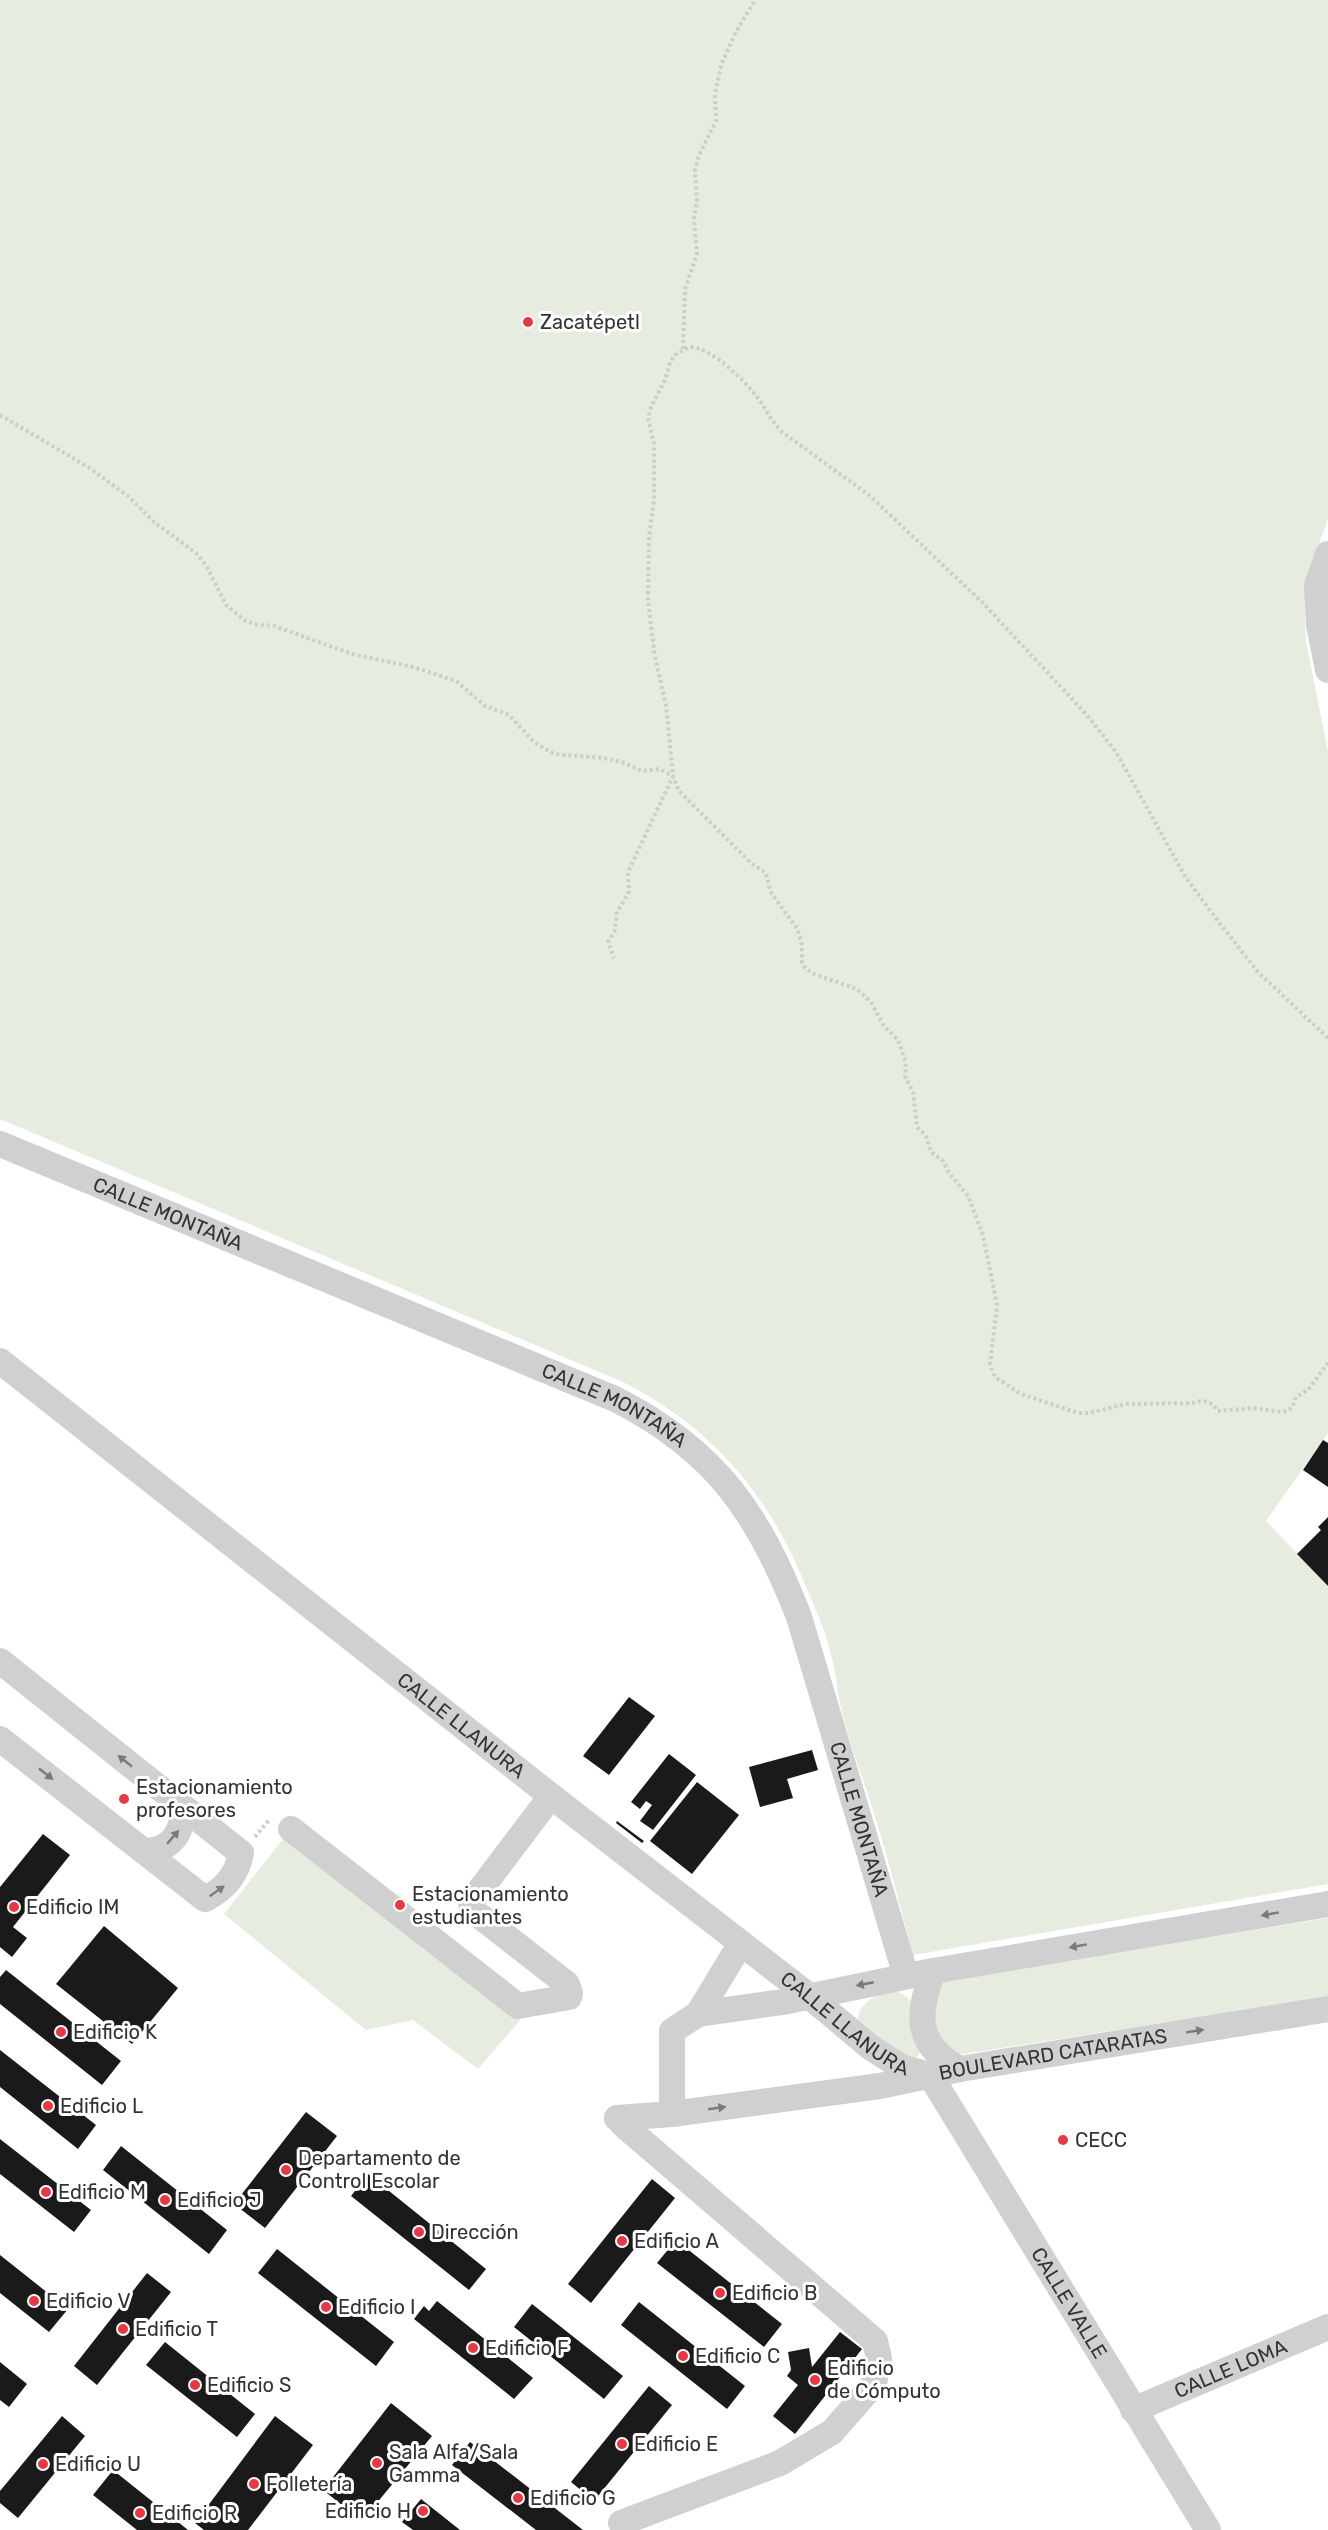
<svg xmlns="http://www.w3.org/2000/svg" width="1328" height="2530" viewBox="0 0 1328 2530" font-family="Rubik,sans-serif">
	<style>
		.green { fill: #e6ecdf }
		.building { fill: #1a1a1a }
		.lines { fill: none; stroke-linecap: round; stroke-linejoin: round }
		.path { stroke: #cdcdcd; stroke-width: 4; stroke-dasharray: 3 3; stroke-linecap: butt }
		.minor { stroke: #d0d0d0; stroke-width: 26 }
		.oneway { fill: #7a7a7a }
		.poi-dot { fill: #e63946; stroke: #fff; stroke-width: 2 }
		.labels { text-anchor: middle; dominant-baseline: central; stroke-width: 6; stroke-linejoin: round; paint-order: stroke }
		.poi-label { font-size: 20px; fill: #333; stroke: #fff; text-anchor: start }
		.street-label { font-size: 20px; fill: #333; stroke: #fff }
	</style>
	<rect width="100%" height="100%" fill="#fff"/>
	<!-- green -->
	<path class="green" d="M0,0H1328V519L1316,552L1306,599L1305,620L1306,641L1328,752V1433L1266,1521L1328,1586V1884L913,1955C902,1914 892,1873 880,1833C868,1792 852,1752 842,1712C837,1693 836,1673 831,1654C826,1633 817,1613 809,1594C771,1497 716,1430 623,1382L0,1119Z
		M286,1835L520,2020L478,2069L413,2020L366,2030L224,1914Z
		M1328,1918V1997L950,2056L935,2034L932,1983Z
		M892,1991L900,1993L912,2001L922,2050L916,2058L910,2060L857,2024C858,2003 874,1995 892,1991Z"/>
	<!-- building -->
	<path class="building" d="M1323,1440L1328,1443V1487L1303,1470Z
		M1328,1517V1586L1297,1554L1321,1530L1318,1527Z
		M629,1697L655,1716L609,1775L583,1756Z
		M812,1750L818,1770L787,1779L793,1798L760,1807L749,1767Z
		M669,1754L696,1775L653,1830L640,1821L652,1805L646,1801L640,1809L631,1802Z
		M697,1782L739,1815L692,1874L650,1841Z
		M617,1821L644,1841L642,1843L616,1823Z
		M43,1834L70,1855L13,1927L27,1938L12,1957L0,1947V1887Z
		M104,1926L178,1988L132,2044L56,1984Z
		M6,1970L121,2061L102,2085L0,2004V1977Z
		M0,2050L96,2125L78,2149L0,2087Z
		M306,2112L337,2136L265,2228L234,2204Z
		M0,2139L91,2210L74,2232L0,2174Z
		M121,2146L227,2230L209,2254L103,2170Z
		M368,2174L486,2269L469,2290L351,2196Z
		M652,2179L675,2198L591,2303L568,2284Z
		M676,2240L782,2324L764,2347L657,2263Z
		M277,2249L394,2342L376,2366L258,2273Z
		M0,2255L68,2309L49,2332L0,2293Z
		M147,2273L171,2292L97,2385L74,2366Z
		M437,2301L533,2378L514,2399L414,2319L424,2306L429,2311Z
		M639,2302L745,2386L727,2409L621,2325Z
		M532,2304L623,2376L604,2399L514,2327Z
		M840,2332L862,2349L795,2434L773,2416L798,2385L787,2376L791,2370L788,2352L809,2348L812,2367Z
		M165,2342L255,2414L237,2437L146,2365Z
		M0,2362L27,2384L9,2407L0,2400Z
		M649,2386L672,2405L594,2501L571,2482Z
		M391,2403L432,2436L362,2521L323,2490Z
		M62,2416L85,2436L18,2518L0,2503V2491Z
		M275,2416L313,2445L248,2530H204L195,2523Z
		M470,2442L583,2530H536L452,2465Z
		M113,2470L188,2530H137L93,2495Z
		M421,2499L460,2530H413L402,2522Z"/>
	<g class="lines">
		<!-- path -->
		<path class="path" d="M683,349L685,289L697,254L694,218L697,202L695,171L699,155L716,121L715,95L721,65L736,32L755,0
			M0,415L88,467L128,496L154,522L196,553L207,567L226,605L244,620L254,624L274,626L352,654L413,667L456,681L485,706L509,715L534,742L554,754L603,758L622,762L642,771L659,769L673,776L628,872L629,892L617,912L615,930L608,942L614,958
			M1328,1038L1258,972L1221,925L1186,878L1116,752L1087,715L982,602L869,495L782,432C771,421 766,409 757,397C745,381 710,346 689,347L675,355L670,362L665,380L651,407L648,418L654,444V501L649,536L648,601L655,657L666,705L673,776L679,791L751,863L766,873L770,891L798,930L802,947V962L805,968L814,974L857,989L871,1002L884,1026L898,1040L906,1062L905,1076L913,1092L917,1127L926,1136L931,1152L943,1161L949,1173L968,1196L983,1235L997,1305L990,1364L995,1377L1021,1394L1078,1413H1089L1126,1404L1193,1403C1203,1399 1212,1401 1217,1411L1253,1408L1283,1412L1292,1408L1296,1397L1308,1390L1328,1363
			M255,1837L269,1820"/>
		<!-- minor -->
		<g class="minor">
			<path d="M1328,554L1317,586L1319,625L1328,670"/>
			<path id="s1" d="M0,1144L615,1399C716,1450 759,1514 799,1617L906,1976"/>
			<path id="s2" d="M0,1361L551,1796L808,1995L870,2047L901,2067L930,2075"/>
			<path d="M0,1661L241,1853C237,1875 225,1889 205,1899L0,1739"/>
			<path d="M291,1829L518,2006L569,1997L570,1993L567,1984L472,1910L471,1902L551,1796"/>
			<path d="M144,1851C171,1851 184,1832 182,1807"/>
			<path d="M933,1971C917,2013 914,2045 960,2069"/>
			<path d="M698,2014L783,2002L933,1971L1328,1904"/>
			<path id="s3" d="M930,2075L1208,2530"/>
			<path d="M672,2114V2031L698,2014L741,1943"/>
			<path id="s4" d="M617,2118L672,2114L880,2086L960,2069L1328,2009"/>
			<path d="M617,2118L628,2129L875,2341L879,2358L874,2384L832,2432L780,2463L621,2523"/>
			<path id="s5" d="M1133,2410L1328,2327"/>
		</g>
	</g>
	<!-- one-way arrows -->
	<defs><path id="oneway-solid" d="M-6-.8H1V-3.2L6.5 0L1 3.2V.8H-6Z" transform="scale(1.5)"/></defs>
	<g class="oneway">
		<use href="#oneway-solid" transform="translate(125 1761) rotate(-141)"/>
		<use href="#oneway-solid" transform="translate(46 1774) rotate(38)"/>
		<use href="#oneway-solid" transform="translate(173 1837) rotate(-49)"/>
		<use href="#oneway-solid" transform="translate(217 1891) rotate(-35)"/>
		<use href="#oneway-solid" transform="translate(1270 1914) rotate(170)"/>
		<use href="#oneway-solid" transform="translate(1078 1946) rotate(170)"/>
		<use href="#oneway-solid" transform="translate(865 1984) rotate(169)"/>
		<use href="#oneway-solid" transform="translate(1195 2031) rotate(-9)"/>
		<use href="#oneway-solid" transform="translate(717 2108) rotate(-8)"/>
	</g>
	<!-- markers -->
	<g class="poi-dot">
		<circle cx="528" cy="322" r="6"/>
		<circle cx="124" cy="1799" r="6"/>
		<circle cx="400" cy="1905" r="6"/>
		<circle cx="14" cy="1907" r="6"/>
		<circle cx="61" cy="2032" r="6"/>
		<circle cx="48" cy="2106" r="6"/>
		<circle cx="1063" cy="2140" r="6"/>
		<circle cx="286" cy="2170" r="6"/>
		<circle cx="46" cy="2192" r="6"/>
		<circle cx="165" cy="2200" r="6"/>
		<circle cx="419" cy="2232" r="6"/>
		<circle cx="622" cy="2241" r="6"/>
		<circle cx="720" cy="2293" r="6"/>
		<circle cx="34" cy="2301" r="6"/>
		<circle cx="326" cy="2307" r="6"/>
		<circle cx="123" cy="2329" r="6"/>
		<circle cx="473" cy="2348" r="6"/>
		<circle cx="683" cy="2356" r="6"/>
		<circle cx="815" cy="2380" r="6"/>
		<circle cx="195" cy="2385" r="6"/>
		<circle cx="622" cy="2444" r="6"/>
		<circle cx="377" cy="2463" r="6"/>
		<circle cx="43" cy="2464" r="6"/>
		<circle cx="254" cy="2484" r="6"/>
		<circle cx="518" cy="2498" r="6"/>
		<circle cx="423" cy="2511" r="6"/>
		<circle cx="140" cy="2513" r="6"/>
	</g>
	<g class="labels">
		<!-- poi labels -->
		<g class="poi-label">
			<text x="540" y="322">Zacatépetl</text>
			<text x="136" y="1787">Estacionamiento<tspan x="136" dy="23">profesores</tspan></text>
			<text x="412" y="1894">Estacionamiento<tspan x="412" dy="23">estudiantes</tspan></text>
			<text x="26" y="1907">Edificio IM</text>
			<text x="73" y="2032">Edificio K</text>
			<text x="60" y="2106">Edificio L</text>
			<text x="1075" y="2140">CECC</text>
			<text x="298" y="2158">Departamento de<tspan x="298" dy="23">Control Escolar</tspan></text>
			<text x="58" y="2192">Edificio M</text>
			<text x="177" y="2200">Edificio J</text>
			<text x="431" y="2232">Dirección</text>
			<text x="634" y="2241">Edificio A</text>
			<text x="732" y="2293">Edificio B</text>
			<text x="46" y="2301">Edificio V</text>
			<text x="338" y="2307">Edificio I</text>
			<text x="135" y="2329">Edificio T</text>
			<text x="485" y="2348">Edificio F</text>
			<text x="695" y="2356">Edificio C</text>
			<text x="827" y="2368">Edificio<tspan x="827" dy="23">de Cómputo</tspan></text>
			<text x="207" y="2385">Edificio S</text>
			<text x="634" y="2444">Edificio E</text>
			<text x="389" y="2452">Sala Alfa/Sala<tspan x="389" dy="23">Gamma</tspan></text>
			<text x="55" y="2464">Edificio U</text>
			<text x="266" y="2484">Folletería</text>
			<text x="530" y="2498">Edificio G</text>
			<text x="411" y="2511" text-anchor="end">Edificio H</text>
			<text x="152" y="2513">Edificio R</text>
		</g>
		<!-- street labels -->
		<g class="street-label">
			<text stroke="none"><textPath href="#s1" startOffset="182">CALLE MONTAÑA</textPath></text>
			<text stroke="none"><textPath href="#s1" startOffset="668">CALLE MONTAÑA</textPath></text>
			<text stroke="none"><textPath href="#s2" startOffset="588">CALLE LLANURA</textPath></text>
			<text stroke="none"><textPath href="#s1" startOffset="1170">CALLE MONTAÑA</textPath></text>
			<text stroke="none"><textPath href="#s2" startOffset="1074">CALLE LLANURA</textPath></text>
			<text stroke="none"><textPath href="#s4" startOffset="441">BOULEVARD CATARATAS</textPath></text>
			<text stroke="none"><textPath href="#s3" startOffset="267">CALLE VALLE</textPath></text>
			<text stroke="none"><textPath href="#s5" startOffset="106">CALLE LOMA</textPath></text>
		</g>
	</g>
</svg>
